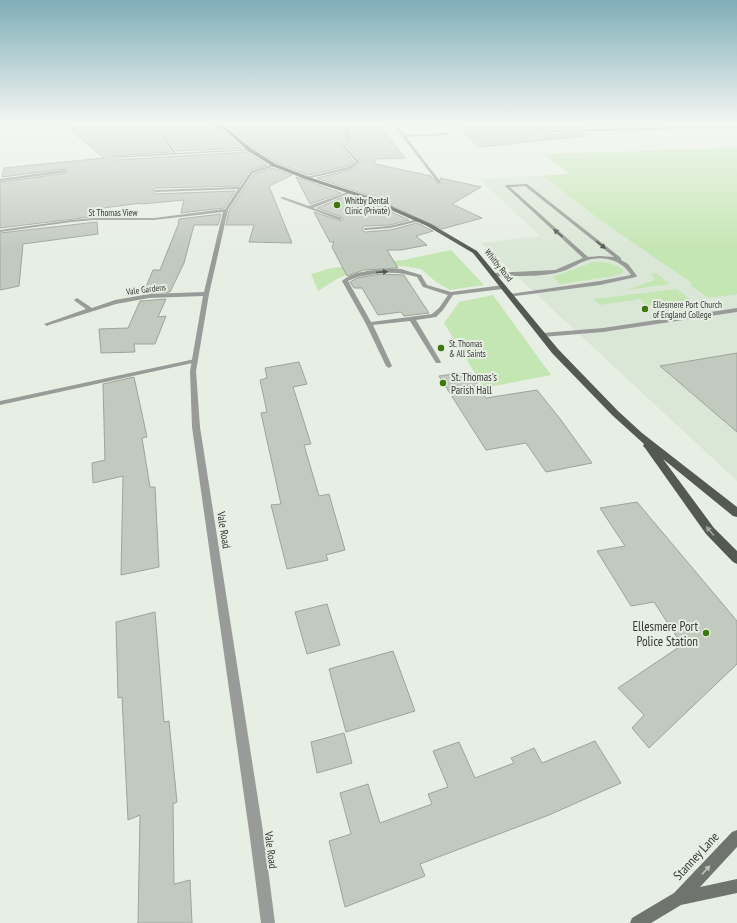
<svg xmlns="http://www.w3.org/2000/svg" width="737" height="923" viewBox="0 0 737 923" font-family="'PT Sans Narrow',sans-serif">
	<style>
		.built { fill: #dbe7d6 }
		.green { fill: #c4e6b2 }
		.building { fill: #c2c9bf; stroke: #9da49a }
		.lines { fill: none; stroke-linecap: round; stroke-linejoin: round }
		.service { fill: #989b97; fill-rule: evenodd }
		.minor { fill: #989b97; fill-rule: evenodd }
		.tertiary { fill: #989b97; fill-rule: evenodd }
		.secondary { fill: #70746e; fill-rule: evenodd }
		.primary { fill: #545952; fill-rule: evenodd }
		.oneway { fill: #535652 }
		.oneway2 { fill: #9ea49b }
		.oneway3 { fill: #bdc3bb }
		.poi-dot { fill: #3e770a; stroke: #e7eee4; stroke-width: 1.5 }
		.labels { text-anchor: middle; dominant-baseline: central; stroke-width: 4; stroke-linejoin: round; paint-order: stroke }
		.far-poi-label { font-size: 9px; fill: #363834; stroke: #e7eee4; text-anchor: start }
		.far-street-label { font-size: 9px; fill: #363834; stroke: #e7eee4 }
		.poi-label { font-size: 11px; fill: #363834; stroke: #e7eee4; text-anchor: start }
		.street-label { font-size: 11px; fill: #363834; stroke: #e7eee4 }
		.near-poi-label { font-size: 13px; fill: #363834; stroke: #e7eee4; text-anchor: end }
		.near-street-label { font-size: 13px; fill: #363834; stroke: #e7eee4 }
	</style>
	<rect width="100%" height="100%" fill="#e7eee4"/>
	<!-- built -->
	<path class="built" d="M737,148V481L481,243L540,236L479,179L570,174L544,154Z"/>
	<!-- green -->
	<path class="green" d="M737,148V294L709,298L691,286L692,283L603,222L543,176L570,174L544,154Z
		M451,250L484,285L450,290L436,282L421,269L401,266L352,272L337,279L318,291L311,274L332,268L404,260Z
		M593,262C605,262 615,263 624,271L619,275L567,283L560,284L553,277Z
		M656,273L670,284L627,290L652,281L655,279L651,274Z
		M677,289L691,300L647,306L640,299L600,305L594,299Z
		M493,295L551,375L484,388L444,323L459,302Z"/>
	<!-- building -->
	<path class="building" d="M61,122H208L225,132L242,148L177,151L165,136L162,137V139L170,152L114,156L113,157L116,160L247,152L267,165L250,170L239,186L156,188L153,190L156,194L235,191L224,208L181,213L184,200L141,204V203L96,209L97,216L0,228V182L67,173L65,169L2,177L4,168L104,158Z
		M217,122H251L229,128Z
		M263,122H343L345,139L349,141L350,140L348,122H375L377,126H380L405,158L375,159V164L431,176L438,184L442,183L440,178L481,187L452,204L482,218L442,229L370,196L317,178L350,170L360,164V160L345,144H343L342,148L354,162L347,166L308,175L277,163L253,148L233,131L262,123Z
		M454,122H522L528,129L553,134L584,133V136L479,147Z
		M528,122H583L584,128H553L531,125Z
		M273,168L292,175L269,186L292,243L249,242L254,225H226L229,211L254,174Z
		M296,177L305,180L341,193L310,204Z
		M349,195L365,200L409,220L390,225L365,226L362,228V230L365,232L390,230L417,223L433,231L416,236L427,245L401,250H387L398,268L364,270L347,276L332,247L334,242H330L314,212L341,221L344,219L342,217L317,208Z
		M221,214L218,225H194L184,263L170,292L143,294L153,270H160L178,225L179,219Z
		M97,222L98,234L23,244L19,286L0,290V233Z
		M380,274L404,275L429,313L404,316L401,312L378,315L362,288H354L350,282L357,278Z
		M166,299L158,317L166,316L155,344H134L135,352L101,353L99,329L128,328L140,301Z
		M737,353V432L660,366Z
		M299,362L307,384L293,387L311,444L304,445L319,496L329,494L345,550L326,555L328,560L287,569L271,505L281,504L261,413L267,412L260,380L267,378L265,368Z
		M470,372L486,398L537,390L561,420L592,463L546,472L526,443L486,450L439,376Z
		M134,377L147,437L142,438L150,487H155L159,567L121,575L123,476L93,483L92,463L105,460L103,384Z
		M637,502L737,621V664L649,748L632,728L644,715L618,688L682,645L654,602L631,606L597,551L625,546L600,508Z
		M327,604L340,645L307,654L295,612Z
		M155,612L164,722L169,721L177,802L173,804L174,884L190,880L192,923H138L140,815L128,820L122,697L118,698L116,622Z
		M393,651L415,711L346,732L329,669Z
		M344,733L352,763L317,773L311,742Z
		M595,741L621,783L549,815L420,864L425,876L345,907L329,841L351,834L340,793L368,784L380,823L432,804L428,794L448,787L433,751L459,742L475,778L514,763L511,758L534,748L542,763Z"/>
	<g class="lines">
		<!-- service -->
		<path class="service" d="M344,122H347L349,140L346,139Z
			M165,137L176,153L250,149L252,150L116,158L114,157L173,153L163,138Z
			M344,145L359,161V163L350,169L306,179V177L348,167L356,162L343,147Z
			M527,184L621,258V260L628,264L637,276L636,277L600,285L508,297L507,296L510,294L600,281L631,275C621,259 601,255 585,261C575,265 567,271 556,273C542,276 527,276 513,276C506,276 498,277 491,276V274L493,273L555,270L583,258L505,186L507,185ZM525,186L614,257L600,256L588,257L510,187Z
			M350,191L353,192L313,208L342,218V219L340,220L280,198L283,197L309,206Z
			M389,269H401L421,275L427,285L451,292L503,285L506,287L503,289L453,295L443,310L436,317L416,320L441,362L440,363H436L410,321L373,325L392,366L389,368L386,366L366,324L342,281C353,271 374,270 389,269ZM380,273C394,272 404,273 417,277L423,287L448,295L439,308L432,314L371,322L348,281L357,277Z
			M737,308V312L603,332L542,337L539,335L542,333L603,328Z
			M195,359L198,361L197,362L0,405V401Z"/>
		<!-- minor -->
		<path class="minor" d="M391,122H394L405,135L449,133L448,135L406,137L440,181V183H438Z
			M523,122H526L530,126L553,130L737,126V128L553,132L528,128Z
			M274,164L275,166L253,173L228,210L209,294L196,371L200,427L264,838L275,923H261L250,838L192,427L190,371L203,296L149,298L116,304L49,325L47,326L44,324L86,309L75,301L74,300L77,298L92,308L115,300L149,294L204,292L223,212L154,220H94L71,222L0,232V230L71,220L94,218H154L225,209L238,189L156,192L154,191L156,190L240,187L251,171Z
			M65,170L66,172L0,181V179Z
			M418,219L420,220V221L390,228L365,230L363,229L365,228L390,226Z"/>
		<!-- tertiary -->
		<path class="tertiary" d="M257,122H262L227,131L225,130Z"/>
		<!-- secondary -->
		<path class="secondary" d="M737,830V847L700,887L737,879V893L681,905L651,923H630L632,918L674,893L732,832Z"/>
		<!-- primary -->
		<path class="primary" d="M209,122H214L228,129L252,149L276,164L309,177L370,197L431,224L477,251L558,349L618,411L642,433L737,507V517L733,516L663,459L714,528L737,551V564L733,562L706,534L645,448L643,446L644,444L612,415L552,353L473,253L427,226L366,199L305,179L272,166L248,151L226,131Z"/>
	</g>
	<!-- one-way arrows -->
	<defs><path id="oneway-solid" d="M-6-.8H1V-3.2L6.5 0L1 3.2V.8H-6Z"/></defs>
	<g class="oneway">
		<use href="#oneway-solid" transform="translate(558 233) rotate(-139)"/>
		<use href="#oneway-solid" transform="translate(601 245) rotate(39)"/>
		<use href="#oneway-solid" transform="translate(382 272) rotate(-5)"/>
	</g>
	<use class="oneway2" href="#oneway-solid" transform="translate(710 531) rotate(-130)"/>
	<use class="oneway3" href="#oneway-solid" transform="translate(706 870) rotate(-47)"/>
	<!-- sky -->
	<linearGradient id="sky" x2="0" y2="1"><stop stop-color="#7fadb8"/><stop offset="0.49" stop-color="#f4f7f3"/><stop offset="1" stop-color="#f4f7f3" stop-opacity="0"/></linearGradient>
	<rect width="737" height="251" fill="url(#sky)"/>
	<!-- markers -->
	<g class="poi-dot">
		<circle cx="337" cy="205" r="4"/>
		<circle cx="645" cy="309" r="4"/>
		<circle cx="441" cy="348" r="4"/>
		<circle cx="443" cy="383" r="4"/>
		<circle cx="706" cy="633" r="4"/>
	</g>
	<g class="labels">
		<!-- far-poi labels -->
		<g class="far-poi-label">
			<text x="345" y="200">Whitby Dental<tspan x="345" dy="10">Clinic (Private)</tspan></text>
			<text x="653" y="304">Ellesmere Port Church<tspan x="653" dy="10">of England College</tspan></text>
			<text x="449" y="343">St. Thomas<tspan x="449" dy="10">&amp; All Saints</tspan></text>
		</g>
		<!-- far-street labels -->
		<g class="far-street-label">
			<text x="113" y="212">St Thomas View</text>
			<text transform="translate(499 265) rotate(51)">Whitby Road</text>
			<text transform="translate(146 289) rotate(-7)">Vale Gardens</text>
		</g>
		<!-- poi labels -->
		<g class="poi-label">
			<text x="451" y="377">St. Thomas's<tspan x="451" dy="13">Parish Hall</tspan></text>
		</g>
		<!-- street labels -->
		<g class="street-label">
			<text transform="translate(224 530) rotate(81)">Vale Road</text>
			<text transform="translate(271 850) rotate(83)">Vale Road</text>
		</g>
		<!-- near-poi labels -->
		<g class="near-poi-label">
			<text x="698" y="626">Ellesmere Port<tspan x="698" dy="15">Police Station</tspan></text>
		</g>
		<!-- near-street labels -->
		<g class="near-street-label">
			<text transform="translate(696 856) rotate(-47)">Stanney Lane</text>
		</g>
	</g>
</svg>
